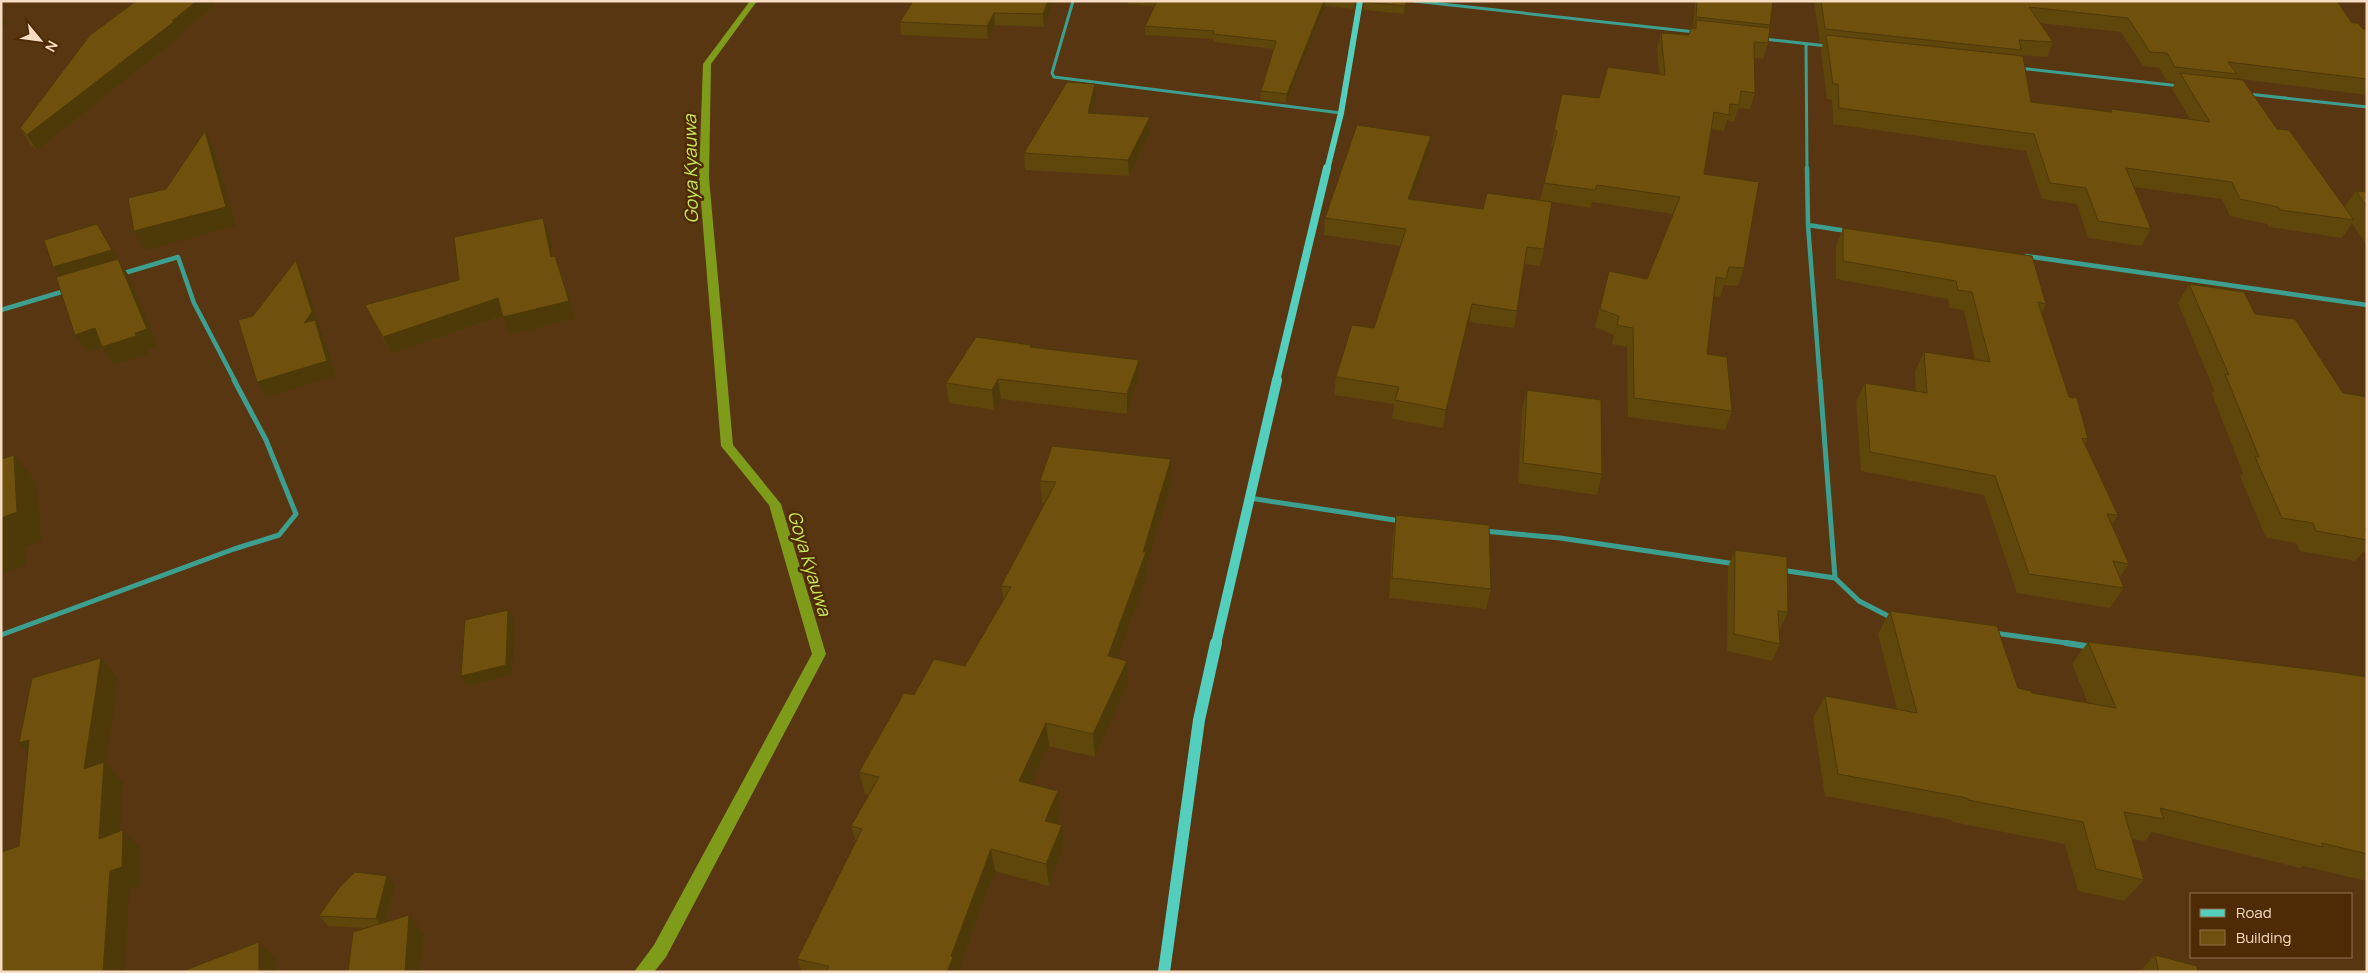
<svg xmlns="http://www.w3.org/2000/svg" width="2368" height="973" viewBox="0 0 2368 973" font-family="Manrope,sans-serif">
	<style>
		.lines { fill: none; stroke-linecap: round; stroke-linejoin: round }
		.stream { fill: #7f9b1a; fill-rule: evenodd }
		.street-far3 { stroke: #3d9f90; stroke-width: 3 }
		.street-far2 { stroke: #3d9f90; stroke-width: 4.5 }
		.street-far1 { stroke: #3d9f90; stroke-width: 5 }
		.street { stroke: #3d9f90; stroke-width: 6 }
		.secondary-far3 { stroke: #54cfbd; stroke-width: 6 }
		.secondary-far2 { stroke: #54cfbd; stroke-width: 8 }
		.secondary-far1 { stroke: #54cfbd; stroke-width: 10 }
		.secondary { stroke: #54cfbd; stroke-width: 12 }
		.wall { fill: #5f460b; fill-rule: evenodd }
		.shaded-wall { fill: #4e3909 }
		.building { fill: #6f510d; stroke: #4e3909 }
		.labels { text-anchor: middle; dominant-baseline: central; stroke-width: 5; stroke-linejoin: round; paint-order: stroke }
		.water-label { font-size: 18px; font-style: italic; fill: #c8ec57; stroke: #4e2b05 }
	</style>
	<rect width="100%" height="100%" fill="#593612"/>
	<g class="lines">
		<!-- stream -->
		<path class="stream" d="M750,1H757L711,64L709,178L733,445L781,504L826,654L666,957L654,972H634L654,945L812,654L769,505L721,446L699,178L703,64Z"/>
		<!-- street-far3 -->
		<path class="street-far3" d="M1073,1L1052,73L1054,77L1341,113
			M1414,1L1695,32
			M1764,39L1827,46
			M1806,44L1807,170
			M2019,68L2180,86
			M2248,94L2367,107"/>
		<!-- street-far2 -->
		<path class="street-far2" d="M1807,168L1808,225L1820,381
			M1808,225L1847,231
			M2026,256L2367,305
			M121,274L178,257L194,303L235,381
			M1,310L68,290"/>
		<!-- street-far1 -->
		<path class="street-far1" d="M1820,380L1835,578
			M1249,498L1401,521
			M1484,531L1560,538L1736,564
			M1781,570L1835,578L1859,601L1894,619
			M1994,633L2074,644
			M1,635L234,549L279,535L296,514L266,440L234,380"/>
		<!-- street -->
		<path class="street" d="M2066,643L2092,647"/>
		<!-- secondary-far3 -->
		<path class="secondary-far3" d="M1327,170L1341,113L1360,1"/>
		<!-- secondary-far2 -->
		<path class="secondary-far2" d="M1276,381L1327,168"/>
		<!-- secondary-far1 -->
		<path class="secondary-far1" d="M1216,644L1277,380"/>
		<!-- secondary -->
		<path class="secondary" d="M1164,972L1199,720L1216,643"/>
	</g>
	<!-- wall -->
	<path class="wall" d="M136,1H213L215,6L181,33L182,35L37,150L30,144L20,128Z
		M1054,1L1044,27L995,25L988,39L901,35L900,22Z
		M1128,1H1355L1354,9L1325,6L1286,103L1260,99L1261,91L1274,49L1213,42V39L1145,35V26L1154,6L1128,4Z
		M1364,1H1409L1404,14L1364,10Z
		M1695,1H1773L1769,28L1768,43L1763,59L1755,58V93L1750,109L1738,108L1734,122L1727,120L1724,131L1711,129L1704,174L1744,268L1738,286L1724,285L1720,297L1713,296L1707,354L1732,411L1725,430L1628,417L1627,347L1612,344L1614,335L1595,327L1609,271L1647,279L1673,214L1592,202L1591,208L1540,200L1553,148L1551,147L1562,94L1599,98L1659,74L1657,48L1661,33L1689,35L1693,29Z
		M1814,1H2337L2352,23L2363,29H2367V95L2234,78V79L2277,129L2344,207L2356,191L2367,192V245L2352,223L2342,238L2269,227L2267,224L2230,216L2222,199L2134,187L2151,229L2141,246L2088,238L2077,204L2042,199L2026,151L1833,124L1832,100L1827,99L1821,50L1823,43H1820ZM2040,23L2121,32L2143,66L2159,68L2167,81L2175,82L2172,89L2190,119L2111,109L2109,112L2031,102L2019,56V55L2047,57L2053,42Z
		M1096,99L1092,113L1150,133L1129,176L1025,170L1024,153Z
		M1431,136L1429,152L1412,199L1544,249L1540,266L1524,264L1517,311L1514,328L1469,322L1443,428L1392,419L1394,404L1334,395L1336,377L1374,328L1401,246L1324,235L1325,218Z
		M1843,228L2046,304L2041,313L2069,397L2088,439L2085,444L2118,515L2112,525L2129,564L2120,577L2124,588L2110,608L2017,593L1984,495L1861,471L1856,402L1865,383L1916,391L1915,371L1924,352L1975,360L1964,310L1950,308L1948,299L1836,279V246Z
		M550,235L554,256H555L561,273L576,318L510,335L503,316L391,354L365,305L459,280Z
		M2189,284L2255,314L2343,393L2367,397V553L2363,552L2355,561L2300,551L2296,543L2266,538L2240,476L2243,473L2212,394L2214,390L2178,303Z
		M1031,347L1139,360V379L1127,414L1001,399L994,410L949,403L946,383Z
		M1527,390L1602,474L1597,495L1518,483L1522,410Z
		M1040,481L1172,482L1147,564V575L1117,658L1128,683L1095,757L1049,746L1031,784L1058,791L1061,813L1056,824L1062,825L1064,847L1049,886L995,871L958,972H802L797,959L856,842L851,826L869,795L865,794L859,772L914,695L965,666L1004,601L1001,586L1045,504L1042,503Z
		M1396,515L1491,589L1486,609L1389,598L1393,535Z
		M1735,550L1788,612L1780,629H1779L1780,644L1772,661L1727,651L1728,567Z
		M1890,611L2018,688L2032,693L2088,703L2072,664L2088,642L2367,677V881L2303,866L2300,868L2152,832L2145,841L2132,839L2144,880L2124,901L2078,891L2065,844L1953,822L1952,820L1825,796L1813,718L1825,696L1897,709L1878,634Z
		M395,886L386,922L424,935L421,972H348L365,928L328,926L319,916Z
		M2155,955L2198,972H2139Z"/>
	<!-- shaded-wall -->
	<path class="shaded-wall" d="M197,1H213L215,6L181,33L182,35L37,150L27,135Z
		M1048,1H1054L1044,27L1043,14Z
		M1324,1H1325V6L1286,103L1287,94Z
		M1407,1H1409L1404,14L1405,6Z
		M1,13L8,24L1,27Z
		M994,13L995,25L988,39L987,26Z
		M1095,84L1096,99L1088,129V113Z
		M1150,117V133L1129,176L1128,160Z
		M205,131L214,148L236,226L145,250L134,231L226,207Z
		M1431,136L1429,152L1406,216L1408,199Z
		M543,218L550,235L557,274L551,257Z
		M97,224L129,276L158,346L147,350L148,354L114,365L102,348L87,352L75,335L66,286L53,267Z
		M555,256L576,318L510,335L503,317Z
		M296,260L303,275L320,327L319,329L323,336L336,376L267,397L257,382L304,323Z
		M498,298L505,315L391,354L383,337Z
		M1472,304L1469,322L1443,428L1446,410Z
		M1139,360V379L1127,414V394Z
		M998,379L1001,399L994,410L992,390Z
		M14,455L37,483L41,541L25,547L27,565L1,574V518Z
		M1171,459L1172,482L1147,564V575L1110,679L1108,656L1143,552Z
		M508,610L514,620L512,675L467,686L461,676Z
		M101,658L118,678L106,764L123,782L118,858L99,839L84,769Z
		M1127,661L1128,683L1095,757L1093,734Z
		M1046,723L1049,746L1022,803L1019,781Z
		M29,740L38,763L19,743Z
		M1058,791L1061,813L1048,843L1045,821Z
		M1062,825L1064,847L1049,886L1046,864Z
		M123,830L141,849V886L129,890L125,972H103L110,871Z
		M991,849L995,871L958,972H947L951,956Z
		M387,876L395,886L384,929L376,919Z
		M409,915L424,935L421,972H405Z
		M259,942L277,961V972H259Z"/>
	<!-- building -->
	<path class="building" d="M136,1H197L172,21H175L27,135L20,128L90,35Z
		M913,1H1048L1043,14L994,13L987,26L900,22Z
		M1157,1H1324L1287,94L1261,91L1276,41L1213,34L1214,31L1145,26Z
		M1364,1H1407L1405,6L1364,2Z
		M1697,1H1773L1770,25L1696,17Z
		M1821,1H2337L2352,23H2358L2363,29H2367V79L2228,62L2237,74L2175,67L2167,53L2150,52L2128,18L2029,7L2053,42L2019,40L2021,50L1825,29Z
		M1696,20L1770,28L1768,43L1754,42L1755,93L1741,91L1739,105L1730,104L1729,115L1714,112L1704,174L1759,182L1744,268L1729,267L1726,279L1716,277L1707,354L1727,357L1732,411L1634,398L1633,328L1617,325L1619,316L1600,309L1609,271L1647,279L1680,197L1597,185L1595,190L1544,183L1557,131L1554,130L1562,94L1599,98L1608,67L1665,75L1661,33L1689,35L1691,28L1696,29Z
		M1826,35L2023,56L2031,102L2112,112L2111,109L2210,122L2180,73L2243,80L2277,129L2289,130L2354,220L2280,210L2278,207L2240,199L2232,182L2126,168L2151,229L2098,221L2086,188L2050,183L2034,134L1839,108L1838,84H1833Z
		M1067,82L1095,84L1088,113L1150,117L1128,160L1024,153Z
		M1357,125L1431,136L1408,199L1483,209L1487,193L1552,202L1544,249L1527,247L1517,311L1472,304L1446,410L1395,400L1399,387L1336,377L1352,325L1374,328L1406,229L1325,218Z
		M205,131L226,207L134,231L128,198L166,189Z
		M2356,191L2367,192V207Z
		M543,218L551,257L555,256L569,301L503,317L498,298L383,337L365,305L459,280L454,237Z
		M97,224L112,250L53,267L44,240Z
		M1843,228L2032,256L2046,304L2038,302L2069,397L2077,398L2088,439L2082,438L2118,515L2107,514L2129,564L2113,561L2124,588L2029,574L1995,476L1870,452L1865,383L1927,393L1924,352L1990,362L1972,292L1958,290L1956,281L1843,261Z
		M118,259L147,329L135,333L136,336L102,347L95,328L75,335L56,277Z
		M296,260L312,312L304,323L315,320L327,361L257,382L238,320L253,316Z
		M2189,284L2244,292L2255,314L2295,319L2343,393L2367,397V529H2365L2367,532V540L2316,531L2313,523L2282,518L2255,457H2259L2225,374L2229,375Z
		M976,337L1031,345L1030,347L1139,360L1127,394L998,379L992,390L946,383Z
		M1527,390L1601,400L1602,474L1523,463Z
		M1052,446L1171,459L1143,552H1146L1108,656L1127,661L1093,734L1046,723L1019,781L1058,791L1045,821L1062,825L1046,864L991,849L951,956L953,957L947,972H826L829,966L797,959L862,829L851,826L879,777L859,772L904,693L914,695L934,659L965,666L1011,587L1001,586L1056,482L1040,481Z
		M14,455L17,512L1,518V459Z
		M1396,515L1489,525L1491,589L1392,578Z
		M1,518L2,536H1Z
		M1735,550L1787,557L1788,612L1778,611L1780,644L1734,634Z
		M508,610L506,665L461,676L465,620Z
		M1890,611L1997,626L2018,688L2031,691L2032,693L2116,708L2088,642L2333,672L2367,677V854L2322,843L2323,847L2160,808L2164,819L2124,812L2144,880L2096,869L2083,822L1968,800L1967,798L1838,774L1825,696L1917,713Z
		M101,658L84,769L104,762L99,839L123,830L122,867L110,871L103,972H1V859L2,852L19,846L29,740L19,743L32,678Z
		M355,872L387,876L376,919L319,916L338,889Z
		M409,915L405,972H348L353,932Z
		M259,942V972H180Z
		M2155,955L2197,966L2198,972H2159Z"/>
	<g class="labels">
		<!-- water labels -->
		<g class="water-label">
			<text transform="translate(690 169) rotate(-91)">Goya Kyauwa</text>
			<text transform="translate(810 563) rotate(73)">Goya Kyauwa</text>
		</g>
	</g>
	<!-- border -->
	<rect width="2368" height="973" fill="none" stroke="#f7dbc3" stroke-width="5"/>
	<!-- legend -->
	<rect x="2190" y="893" width="162" height="65" fill="#4e2b05" stroke="#927151"/>
	<rect x="2200" y="909" width="25" height="8" fill="#54cfbd" stroke="#927151"/>
	<text x="2236" y="918" font-size="15" fill="#f7dbc3">Road</text>
	<rect x="2200" y="930" width="25" height="15" fill="#6f510d" stroke="#927151"/>
	<text x="2236" y="943" font-size="15" fill="#f7dbc3">Building</text>
	<!-- north arrow -->
	<g transform="translate(40 40) rotate(119)" stroke="#4e2b05" stroke-width="4" paint-order="stroke">
	<path d="M0-4L9 19L0 12L-9 19Z" fill="#f7dbc3"/>
	<text y="-8" font-size="14" font-weight="bold" text-anchor="middle" fill="#f7dbc3">N</text>
	</g>
</svg>
